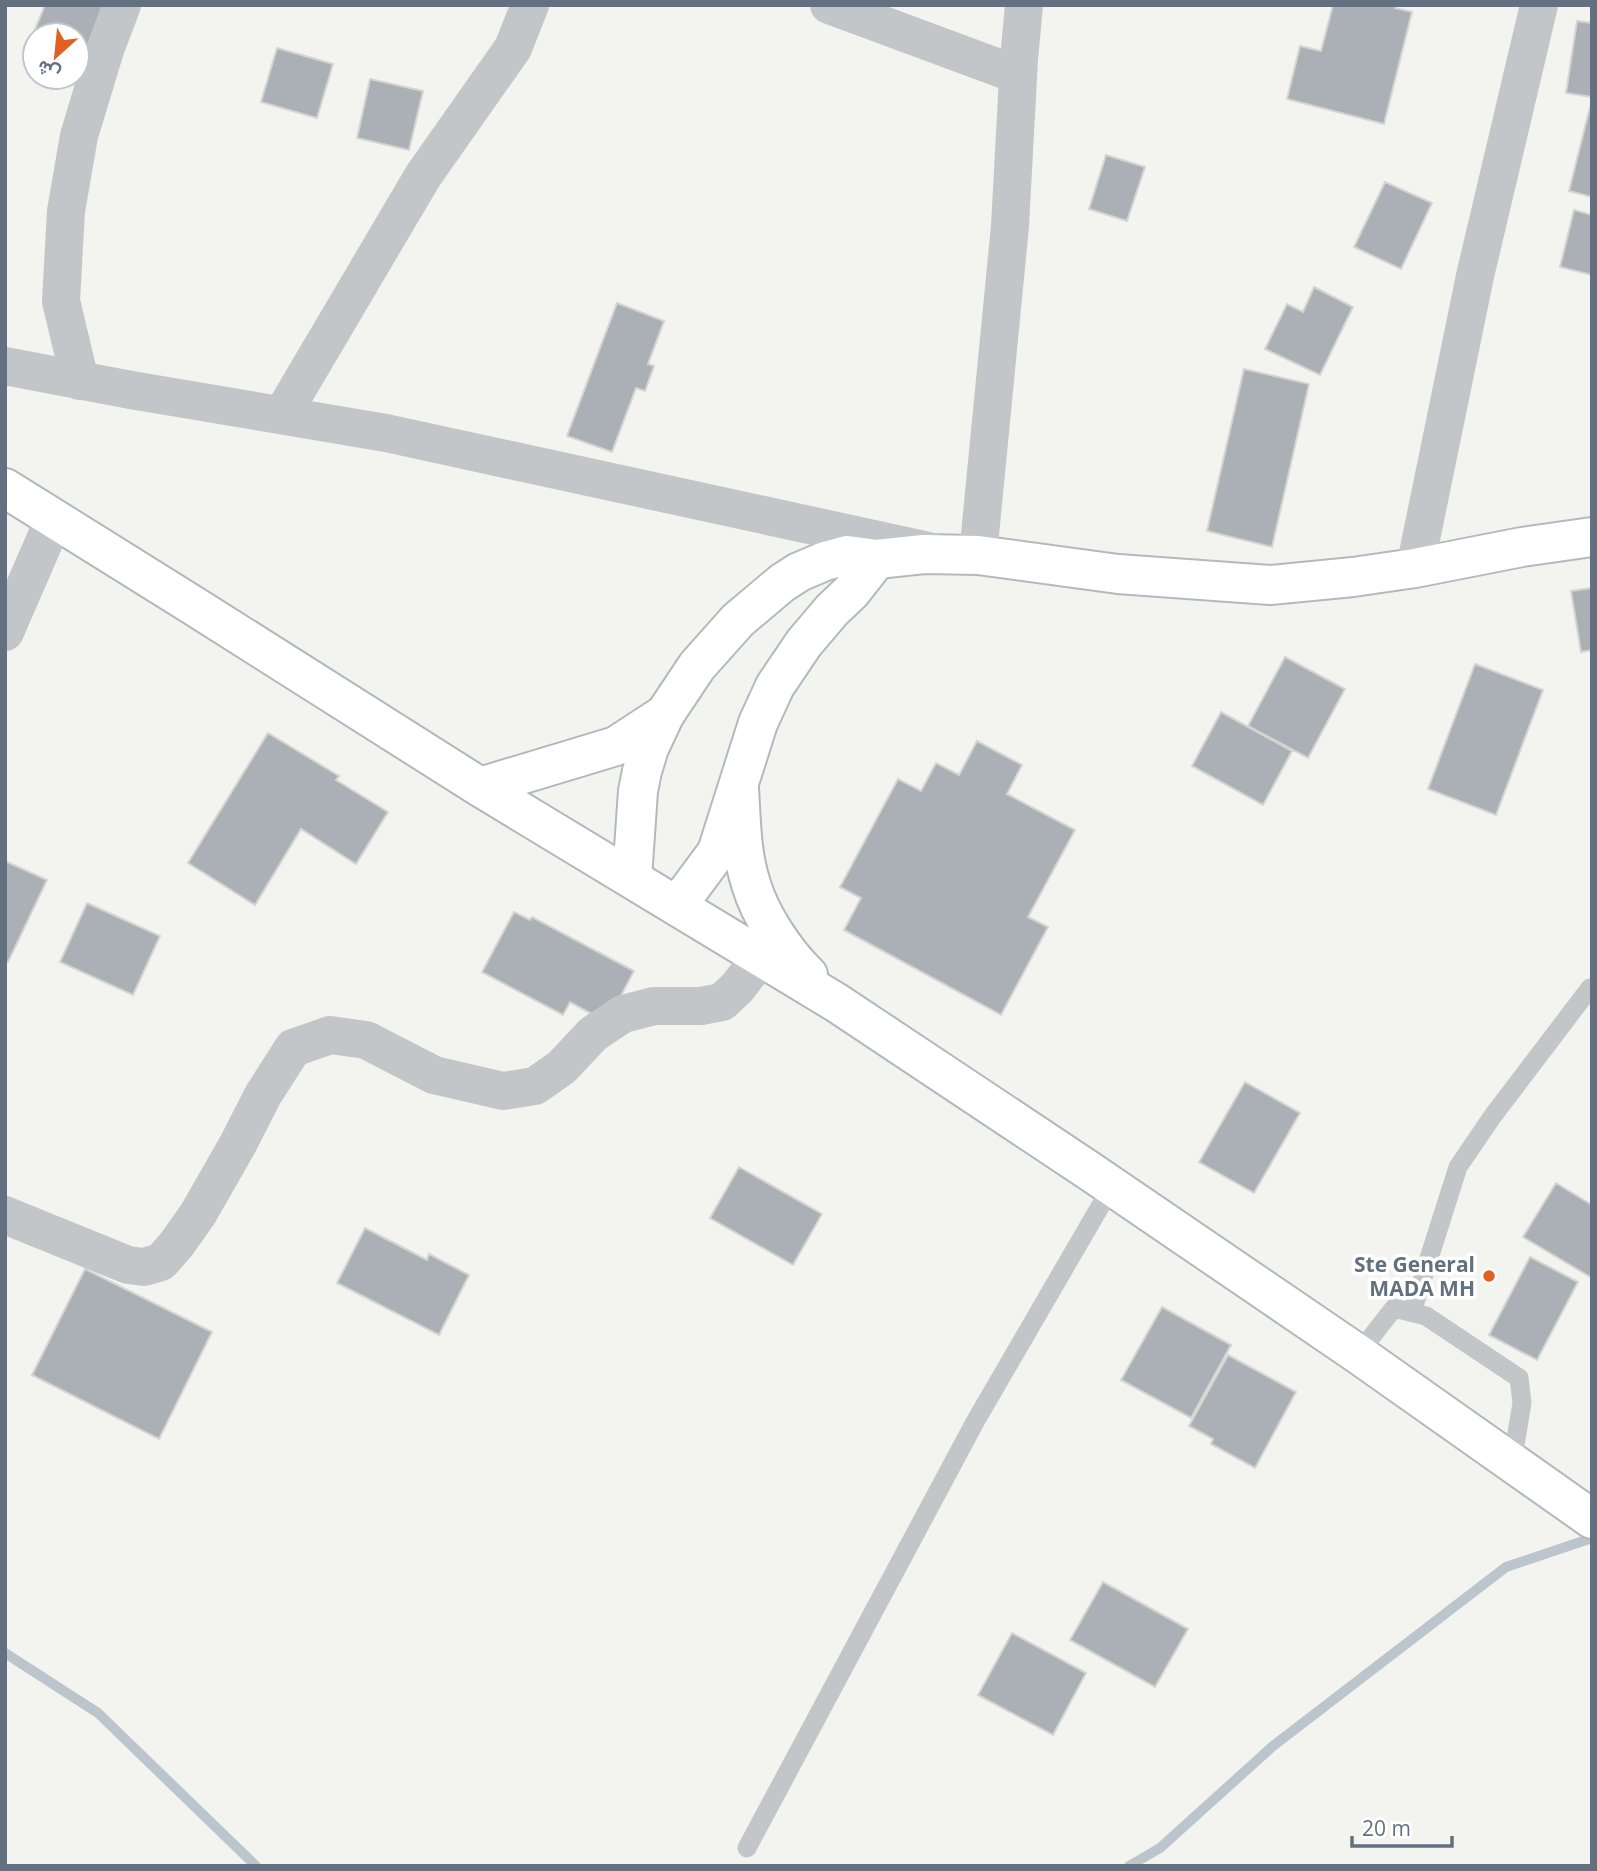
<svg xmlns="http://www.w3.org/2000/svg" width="1597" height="1871" viewBox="0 0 1597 1871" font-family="'Open Sans',Vazirmatn,sans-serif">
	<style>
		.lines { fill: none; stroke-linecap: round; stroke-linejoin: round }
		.stream { stroke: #bcc5cb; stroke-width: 10 }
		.building { fill: #aab0b5; stroke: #d4d5d2; stroke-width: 2 }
		.secondary-casing { stroke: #b5b9bd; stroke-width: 42 }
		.primary-casing { stroke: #b4b7bb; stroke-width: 42 }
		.lane { stroke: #c3c6c9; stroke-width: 19 }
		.street { stroke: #c3c6c9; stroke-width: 38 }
		.secondary { stroke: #fff; stroke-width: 38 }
		.primary { stroke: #fff; stroke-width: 38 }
		.poi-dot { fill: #e26021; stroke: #fff; stroke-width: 2.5 }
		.labels { text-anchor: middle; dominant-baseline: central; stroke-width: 7; stroke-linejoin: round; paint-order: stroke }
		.poi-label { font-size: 21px; font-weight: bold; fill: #637080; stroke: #fff; text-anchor: end }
	</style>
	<rect width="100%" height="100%" fill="#f3f4ef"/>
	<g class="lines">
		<!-- stream -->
		<path class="stream" d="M5,1653L98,1713L256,1866
			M1129,1866L1160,1848L1273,1746L1506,1567L1592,1538"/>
	</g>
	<!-- building -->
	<path class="building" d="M45,5H112L85,72L77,69V35H35V52L27,49Z
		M1333,5H1396L1395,8L1412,12L1384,124L1287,99L1300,46L1321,51Z
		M1577,21L1592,23V97L1566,93Z
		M277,48L333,64L317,118L261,102Z
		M370,79L423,91L409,150L357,138Z
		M1590,107H1592V197L1569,191Z
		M1106,155L1145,167L1127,221L1089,209Z
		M1385,182L1432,203L1401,269L1354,247Z
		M1574,210L1592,215V275L1560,267Z
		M1314,287L1353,307L1320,375L1265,349L1287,304L1303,312Z
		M617,303L664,321L648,364L654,366L645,391L636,388L612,452L567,436Z
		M1244,369L1309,384L1272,547L1207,531Z
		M1592,588V650L1581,652L1571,591Z
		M1285,657L1345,689L1308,758L1248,726Z
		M1475,664L1543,690L1496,815L1428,789Z
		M1221,712L1292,751L1263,805L1192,766Z
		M268,733L339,776L336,780L388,812L356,864L301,829L255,905L188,863Z
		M977,741L1022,765L1007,794L1075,830L1028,917L1048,927L1001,1015L844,930L861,898L840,887L898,779L921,791L936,763L959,775Z
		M5,861L47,880L8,962L5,961Z
		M87,903L160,936L133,995L60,962Z
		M514,912L530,920L532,917L634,971L607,1022L570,1002L563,1015L482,972Z
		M1245,1082L1300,1113L1254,1193L1199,1162Z
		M739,1167L822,1214L793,1265L710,1218Z
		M1556,1183L1592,1205V1278L1523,1237Z
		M365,1228L427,1260L429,1254L469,1275L439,1335L337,1283Z
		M1530,1257L1578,1282L1537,1360L1489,1335Z
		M85,1269L212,1332L159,1439L32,1375Z
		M1162,1307L1231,1345L1191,1418L1121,1380Z
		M1228,1355L1296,1392L1255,1468L1211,1444L1213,1439L1189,1426Z
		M1103,1582L1188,1629L1155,1687L1070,1640Z
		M1012,1633L1086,1673L1053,1735L978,1695Z"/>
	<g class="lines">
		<defs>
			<path id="secondary" d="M632,878L638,791L642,771L649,748L665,714L697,666L738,620L782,583L799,572L825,561L847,555L877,559L924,554L978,555L1118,574L1270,585L1353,577L1415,568L1522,547L1592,537
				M677,906L717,852L758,723L775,686L804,643L832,610L851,592L877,559"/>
			<path id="primary" d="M5,488L194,606L480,787L837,1003L1091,1172L1358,1354L1592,1519
				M480,787L616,746L665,714
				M739,788C741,820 741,854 751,884C760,915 785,953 808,975"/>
		</defs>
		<!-- secondary casing -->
		<use href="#secondary" class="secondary-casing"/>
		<!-- primary casing -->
		<use href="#primary" class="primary-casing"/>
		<!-- lane -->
		<path class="lane" d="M1412,1312L1458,1167L1492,1117L1590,988
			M1358,1354L1394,1308L1426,1316L1519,1378L1522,1403L1512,1463
			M747,1848L975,1422L1112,1186"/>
		<!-- street -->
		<path class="street" d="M829,5L1018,75
			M5,366L131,390L386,433L929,551
			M80,381L61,301L66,211L79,136L105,50L122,5
			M282,415L423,176L513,48L530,5
			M978,555L1010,226L1019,59L1024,5
			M1415,568L1475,276L1539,5
			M5,632L54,519
			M5,1215L128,1265L144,1267L161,1262L176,1245L198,1214L238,1144L263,1095L293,1048L330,1035L366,1040L434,1075L503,1091L535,1086L562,1067L593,1034L623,1014L654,1006H701L722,1002L737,988L761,957"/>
		<!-- secondary -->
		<use href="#secondary" class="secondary"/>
		<!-- primary -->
		<use href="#primary" class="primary"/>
	</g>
	<!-- markers -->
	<circle class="poi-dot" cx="1489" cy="1276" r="7"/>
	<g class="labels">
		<!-- poi labels -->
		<g class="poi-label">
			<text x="1475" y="1264">Ste General<tspan x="1475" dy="24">MADA MH</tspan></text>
		</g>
	</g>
	<!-- border -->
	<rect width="1597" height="1871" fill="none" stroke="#637080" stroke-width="14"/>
	<!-- north arrow -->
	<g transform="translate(56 56) rotate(207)"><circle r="33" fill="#ffffff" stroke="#c1c6cc" stroke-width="2"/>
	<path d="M0-5L12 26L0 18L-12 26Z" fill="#e26021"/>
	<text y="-10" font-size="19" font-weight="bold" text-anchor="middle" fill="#637080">ش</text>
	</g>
	<!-- scale -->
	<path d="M1352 1836v10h100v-10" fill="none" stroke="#637080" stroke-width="3.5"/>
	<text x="1362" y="1836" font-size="21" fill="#637080" stroke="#ffffff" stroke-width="5" paint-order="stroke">20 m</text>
</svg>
